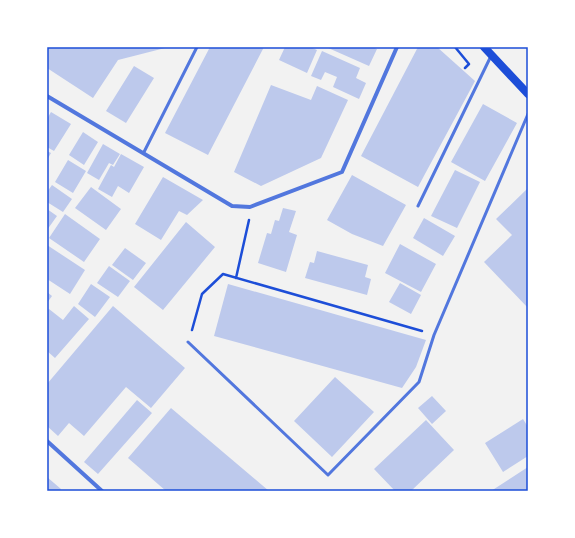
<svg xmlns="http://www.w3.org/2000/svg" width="575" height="538" viewBox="0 0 575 538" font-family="'Fira Sans',sans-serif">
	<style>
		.building { fill: #bdc9ec }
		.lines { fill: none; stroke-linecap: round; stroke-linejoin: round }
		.path { stroke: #1d4ed8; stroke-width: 2.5 }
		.service { stroke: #5277de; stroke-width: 3 }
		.minor { stroke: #5277de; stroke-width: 4 }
		.secondary { stroke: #1d4ed8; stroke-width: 8 }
		.neatline { fill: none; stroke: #1d4ed8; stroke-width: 1.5 }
	</style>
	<rect width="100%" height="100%" fill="#f2f2f2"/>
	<!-- building -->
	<path class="building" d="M47,47H165V48L118,60L93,98L47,68Z
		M210,47H264L208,155L165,133Z
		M285,47H310L317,50L307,73L279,60Z
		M326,47H372L377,49L369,66Z
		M418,47H437L475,81L418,187L361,156Z
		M322,51L360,68L356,78L366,83L359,99L333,87L337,77L325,72L321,80L311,76Z
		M134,66L154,78L126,123L106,111Z
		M271,85L311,100L317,86L348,100L321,158L261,186L234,172Z
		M483,104L517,123L485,181L451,162Z
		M51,112L71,124L54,151L47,147V119Z
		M83,132L98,142L84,165L69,155Z
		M103,144L120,154L113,165L109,163L99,180L87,173Z
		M47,151L51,153L47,160Z
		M121,154L144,167L129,193L118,186L112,197L98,189L111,165L114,167Z
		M68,160L86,171L73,193L55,182Z
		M455,170L480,182L457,228L431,216Z
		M352,175L406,205L383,246L352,234L327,220Z
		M163,177L203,200L187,215L179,211L161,240L135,224Z
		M52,185L72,199L63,212L47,202V192Z
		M91,187L121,209L106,230L75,208Z
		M528,188V308L484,262L512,235L496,219Z
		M283,208L296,211L289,232L297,235L286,272L258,263L267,233L271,234L275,220L279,221Z
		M47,209L57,216L47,230Z
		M65,214L100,239L84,262L49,238Z
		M424,218L455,236L443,256L413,238Z
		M186,222L215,247L163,310L134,287Z
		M400,244L436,264L421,292L385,273Z
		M47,245L85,270L70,294L47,279Z
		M125,248L146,263L133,280L112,265Z
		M317,251L368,265L365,277L371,279L367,295L305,278L310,262L314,263Z
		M109,266L130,281L118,297L97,283Z
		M400,283L421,295L411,314L389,302Z
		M91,284L110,297L95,317L78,304Z
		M228,284L426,340L416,367L402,388L214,336Z
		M47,292L52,296L47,303Z
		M74,306L89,319L55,358L47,351V311L49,309L63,320Z
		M113,306L185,368L151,408L126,387L84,436L69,423L58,436L47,426V384Z
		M335,377L374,412L332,457L294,421Z
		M432,396L446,411L432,424L418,408Z
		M137,400L152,413L98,474L84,462Z
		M171,408L269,491H166L128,458Z
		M523,419L528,427V456L503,472L485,443Z
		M426,420L454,450L411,491H395L374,469Z
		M528,467V491H491Z
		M47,477L61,489L60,491H47Z"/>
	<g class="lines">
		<!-- path -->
		<path class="path" d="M455,47L469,64L465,68
			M236,278L249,220
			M192,330L202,294L223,274L422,331"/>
		<!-- service -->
		<path class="service" d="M144,152L197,47
			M418,206L491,56
			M188,342L328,475L419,382L434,335L528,114"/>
		<!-- minor -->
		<path class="minor" d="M47,96L232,206L250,207L342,172L397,47
			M47,441L102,491"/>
		<!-- secondary -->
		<path class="secondary" d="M484,47L528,94"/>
	</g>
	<!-- border -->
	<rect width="575" height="538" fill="none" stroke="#ffffff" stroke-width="96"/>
	<rect x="48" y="48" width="479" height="442" class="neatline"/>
</svg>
